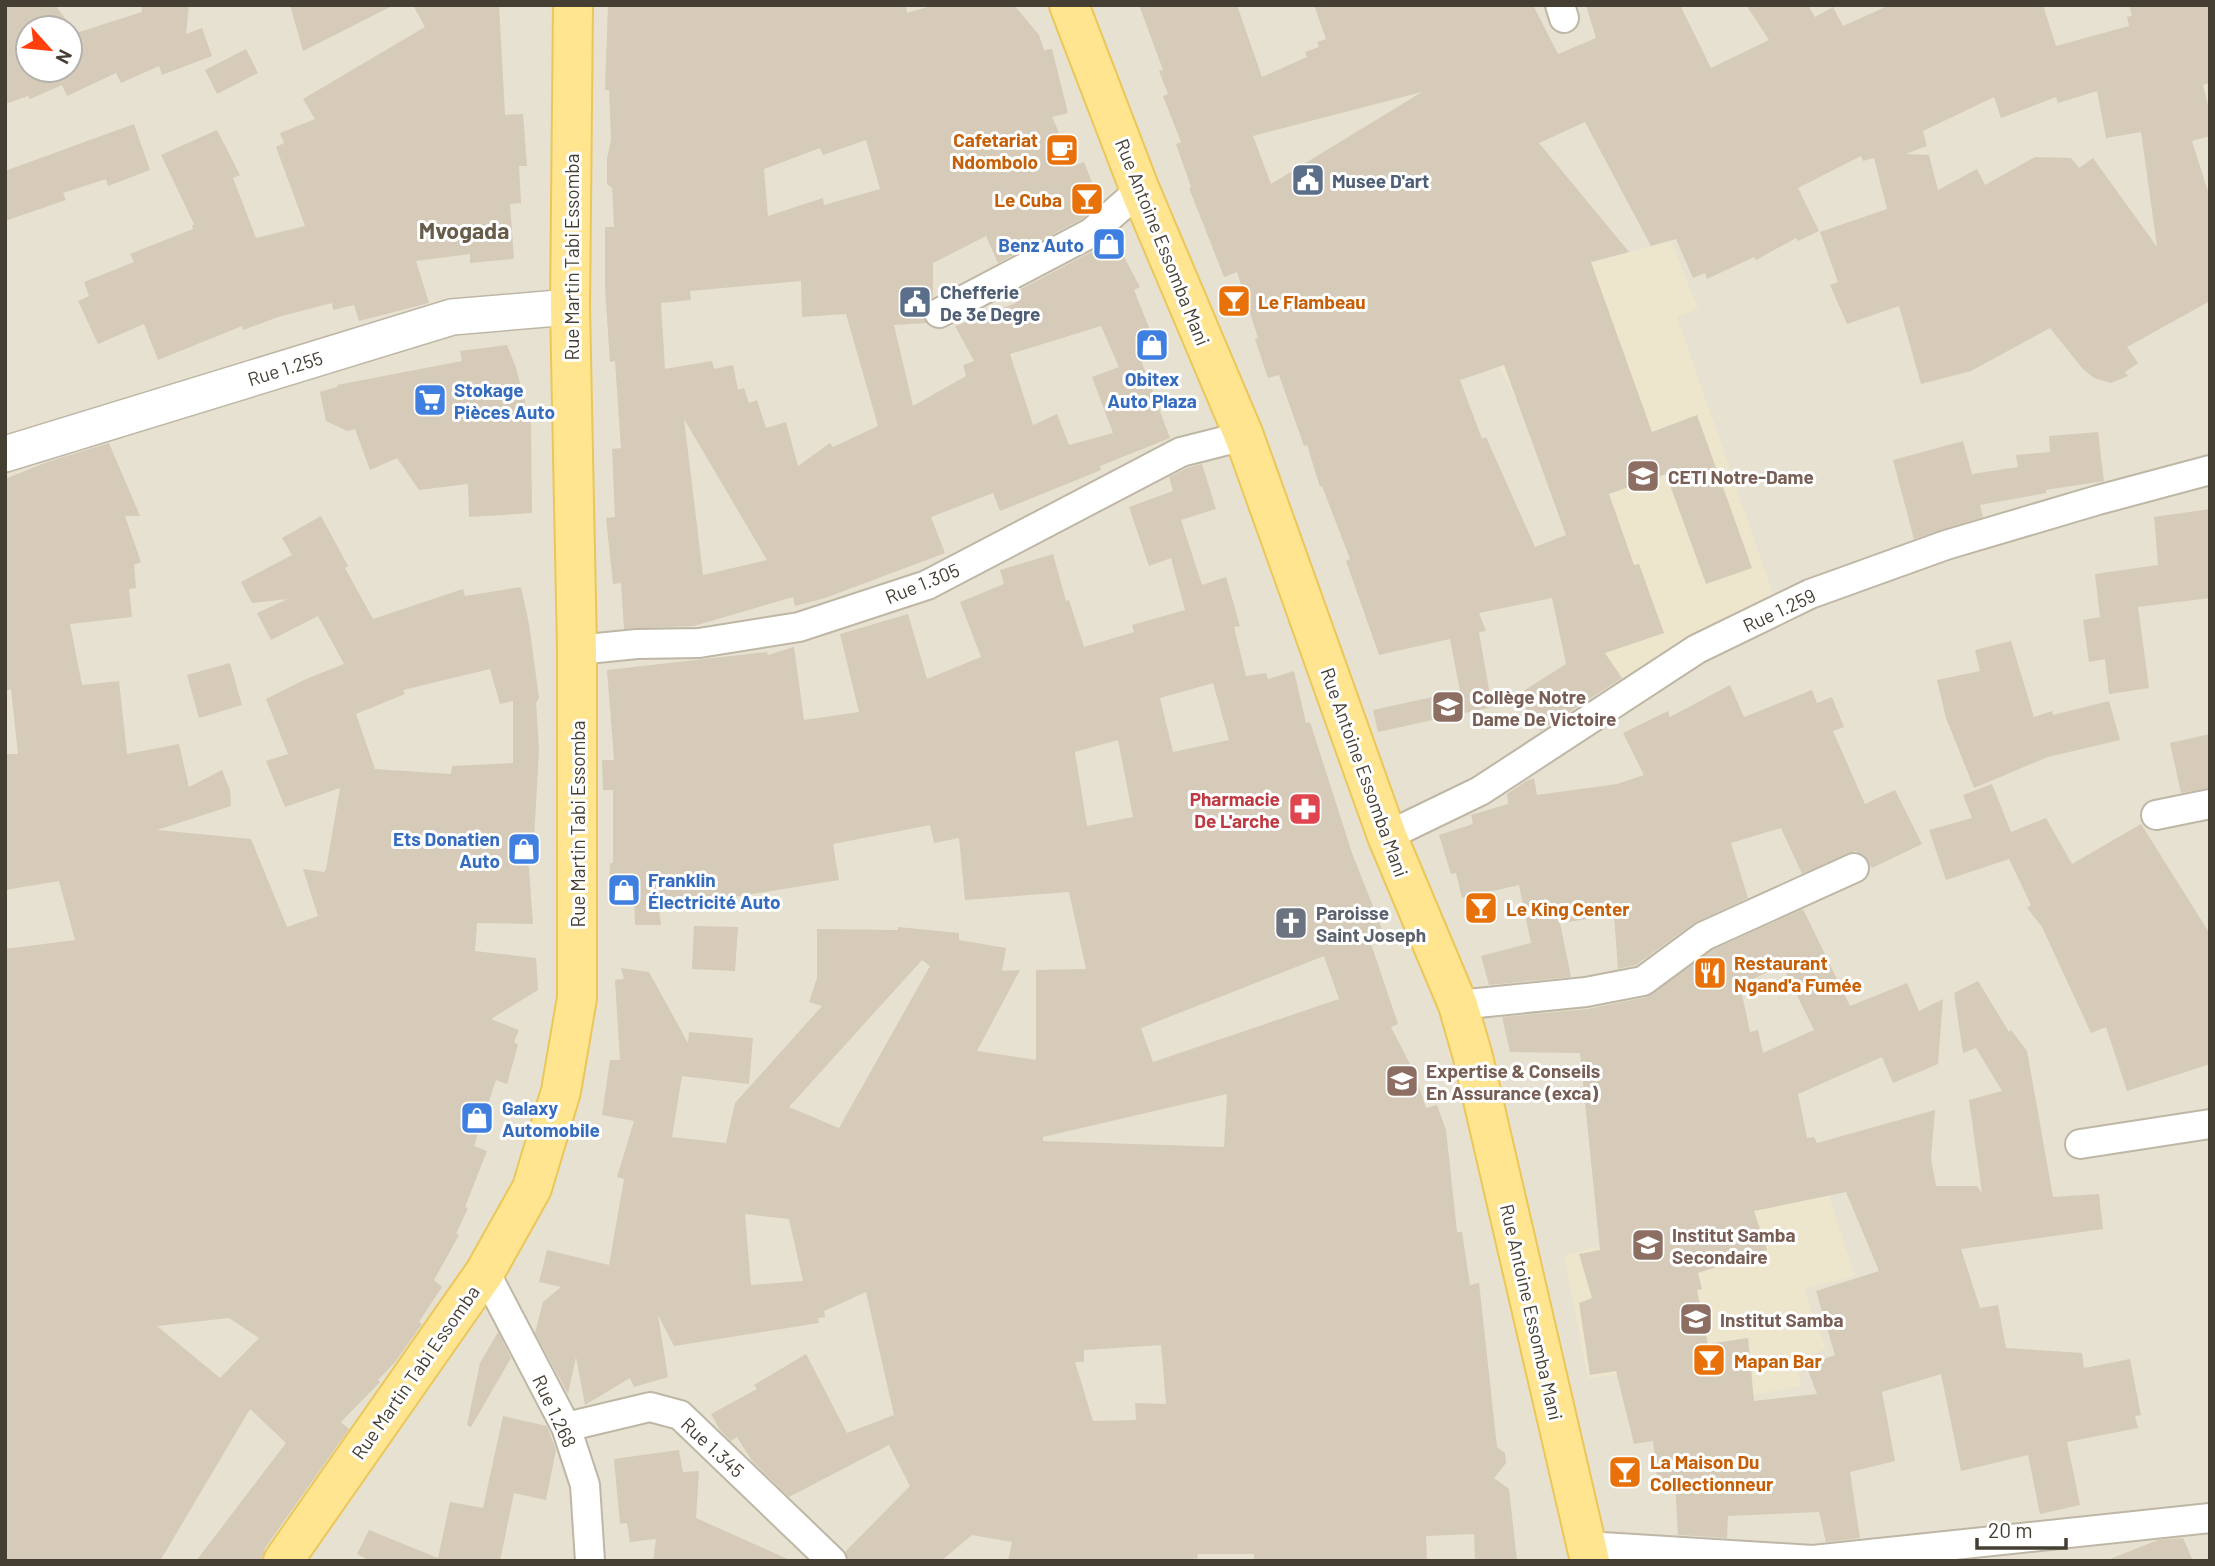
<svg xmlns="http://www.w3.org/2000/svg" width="2215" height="1566" viewBox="0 0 2215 1566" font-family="Barlow,sans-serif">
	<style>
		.residential { fill: #e7e1d1; fill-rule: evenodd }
		.education { fill: #ede5cc }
		.building { fill: #d5cbb8; fill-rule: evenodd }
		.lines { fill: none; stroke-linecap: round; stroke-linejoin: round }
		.minor-casing { stroke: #bfb7a5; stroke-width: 32 }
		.tertiary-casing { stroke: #bfb7a5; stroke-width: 38 }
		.primary-casing { stroke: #ebc759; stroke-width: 42 }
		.minor { stroke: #fff; stroke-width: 28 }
		.tertiary { stroke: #fff; stroke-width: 35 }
		.primary { stroke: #ffe590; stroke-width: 38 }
		.labels { text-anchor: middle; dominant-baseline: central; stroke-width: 6; stroke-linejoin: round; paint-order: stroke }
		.food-label { font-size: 19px; font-weight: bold; fill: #c56008; stroke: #fff; text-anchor: start }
		.service-label { font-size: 19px; font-weight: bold; fill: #4e5e75; stroke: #fff; text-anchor: start }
		.street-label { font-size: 19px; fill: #453f33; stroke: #fff }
		.shop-label { font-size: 19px; font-weight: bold; fill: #366cbe; stroke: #fff; text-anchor: start }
		.education-label { font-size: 19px; font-weight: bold; fill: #785e54; stroke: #fff; text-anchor: start }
		.health-label { font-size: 19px; font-weight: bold; fill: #be3a42; stroke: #fff; text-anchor: end }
		.worship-label { font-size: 19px; font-weight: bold; fill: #5b616d; stroke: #fff; text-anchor: start }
		.quarter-label { font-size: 23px; font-weight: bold; fill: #685d49; stroke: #fff }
	</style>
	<rect width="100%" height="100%" fill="#f3efe3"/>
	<!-- residential -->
	<path class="residential" d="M5,5H2210V1561H5ZM28,28H70V70H28Z"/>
	<!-- education -->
	<path class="education" d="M1671,241L1698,309L1677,317L1777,605L1622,678L1540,731L1517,695L1584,653L1621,647L1516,399L1467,306L1524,281Z
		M1829,1196L1855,1276L1804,1289L1826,1349L1795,1362L1802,1386L1713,1402L1701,1367L1588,1378L1564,1256L1690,1221Z"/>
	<!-- building -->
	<path class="building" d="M5,5H55L76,33L142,12L141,5H189L186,34L202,28L212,56L162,75L159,66L121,83L116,73L67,96L62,85L30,99L28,96L5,104ZM28,28H70V70H28Z
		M290,5H394L303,51Z
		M413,5H499L505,115L523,114L527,166H519L521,203L510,204L514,259L470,263V254L416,261L429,303L359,321L354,305L333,310L332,303L278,317L243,330L242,326L158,360L144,324L98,344L78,301L89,296L84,282L134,262L130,254L193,229L192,226L194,224L161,155L217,130L240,175L233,178L256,238L305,226L276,147L284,143L280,133L315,119L303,99L425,27Z
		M608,5H906L907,13L934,5H1014L1039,35L1044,50L1052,49L1068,113L1052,117L1074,166L1084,162L1100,203L1082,219L998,263L986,236L933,263V297L925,304L922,312L927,323L894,325L913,406L966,376L963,365L974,361L955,326L1016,303L1011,294L1099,248L1113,236L1140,287L1134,290L1156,345L1138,352L1170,438L1100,466L1101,470L1000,511L993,493L931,517L945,553L825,598L795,606L793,597L694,626L624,629L621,583L613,584L606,518L615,517L612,449L621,448L615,361L610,362L605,288V227H614L612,188L607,184V158L611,140L609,90H605ZM866,140L880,189L824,205L823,198L768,216L764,169L820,148L823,155ZM801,281L802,317L846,314L878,426L833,447L830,443L798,466L786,422L766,428L757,400L749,403L744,388L738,390L733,365L714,369L712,361L665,369L661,303L691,300L690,291ZM1101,326L1119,367L1092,377L1113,433L1069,445L1057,414L1033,425L1010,354ZM684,419L767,560L703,575Z
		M1139,5H1237L1262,77L1307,57L1305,52L1319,47L1317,42L1326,39L1314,5H1533L1558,54L1596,38L1586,5H1680L1711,68L1769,40L1746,5H1808L1815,17L1833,7L1843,26L1890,5H2043L2056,46L2129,26L2127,17L2132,16L2129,5H2210V83L2203,85L2210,114V136L2192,141L2210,198V301L2127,347L2138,363L2125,372L2128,376L2111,383L2094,378L2083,369L2050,328L1971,371L1921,384L1899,306L1847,324L1830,285L1838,282L1820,232L1887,209L1874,158L1863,161L1861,156L1798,188L1819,231L1798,241L1796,238L1756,260L1754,257L1707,279L1705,273L1693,278L1676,239L1651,246L1585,122L1539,143L1629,252L1591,262L1652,432L1697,415L1752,568L1706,584L1666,474L1609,494L1634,565L1639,564L1664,633L1605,653L1622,678L1540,731L1517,695L1566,664L1552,598L1479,613L1486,631L1479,632L1492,707L1378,732L1373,710L1460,691L1450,639L1379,655L1346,561L1350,559L1322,486L1320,487L1307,445L1304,446L1279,375L1268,378L1255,339L1258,338L1237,272L1224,277L1189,188L1191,187L1176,144L1181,142L1163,96L1168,94L1159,71L1163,70ZM2097,91L2106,138L2141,132L2157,247L2093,158L2079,168L2071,158L2035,157L1985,185L1977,169L1938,190L1929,155L1906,154L1927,146L1923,131L1994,97L2001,118L2056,97L2058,103ZM1422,92L1271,184L1253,136ZM1504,365L1566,535L1535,547L1486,437L1482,439L1460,380Z
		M246,49L258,73L217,94L205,70Z
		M134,124L150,170L108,186L106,179L63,193L66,200L5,221V171Z
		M507,345L516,368L531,424L532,513L469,517L468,484L419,490L397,458L370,470L355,429L347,431L326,421L320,392L337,387V385L462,361L460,351Z
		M2098,432L2104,481L2046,490V493L1980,505L1983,517L1914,539L1893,460L1963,441L1972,474L2018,467L2016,455L2050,452L2049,436Z
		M109,443L140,516H125L141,562L134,565L136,588L129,589L132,617L70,624L82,685L119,681L127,754L179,744L189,787L222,770L230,790L231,806L157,830L251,839L287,927L318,916L303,869L324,872L326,869L340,788L285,807L266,761L288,754L266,699L306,679L344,664L318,616L271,640L257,613L288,599L252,603L241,582L292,555L282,538L321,516L348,566L345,568L373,619L463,589L465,596L521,587L529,624L539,698L536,703L539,749L533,857H528L533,924L477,923L475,951L536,958L538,990L491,1019L519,1030L514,1042L518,1045L507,1084L496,1080L474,1146L487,1151L465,1207L468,1208L456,1234L459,1235L434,1280L442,1287L419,1322L422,1324L396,1361L378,1380L380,1382L341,1422L349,1429L265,1548L261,1561H196L286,1443L250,1409L160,1561H5V949L75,940L59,881L5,890V754H18L11,689L5,691V479L47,462ZM490,669L500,704L513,701V763L452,766L451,774L375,769L356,714L405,694L403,690ZM229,1318L259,1338L220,1378L157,1326Z
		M1202,464L1216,509L1181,520L1202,585L1226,577L1240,626L1234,627L1246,676L1266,673L1268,679L1294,671L1306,723L1310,722L1352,853L1383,932L1369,938L1398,1024L1391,1027L1415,1074L1426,1108L1437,1105L1446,1130L1457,1232H1462L1470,1285L1479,1283L1497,1447L1505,1453L1506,1463L1494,1478L1509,1489L1517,1561H1475L1474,1534L1426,1536L1427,1561H1254V1554H1198L1197,1559L1194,1558L1193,1561H1008L1012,1542L972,1535L941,1561H848L845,1552L910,1486L889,1445L789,1497L752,1461L737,1437L731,1441L720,1430L711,1414L757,1389L754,1385L806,1354L847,1433L894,1415L866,1292L824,1311L825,1317L818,1318L819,1323L674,1346L658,1315L668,1377L634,1387L630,1378L585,1405L576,1357L568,1394L535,1333L543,1302L561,1287L539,1282L547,1250L609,1265L624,1179L617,1177L634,1121L602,1115L610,1060H620L615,980L624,979L621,968L649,972L688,1043L689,1032L753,1038L749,1084L682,1076L672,1137L726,1143L735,1103L822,1006L809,1002L817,978V929L898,930V927L959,933V940L1006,948L1002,971L1020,970L977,1051L1036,1060V970L1086,969L1069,892L965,900L959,838L934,843L930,825L833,844L839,880L659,909L661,925H635L634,894H609L610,863H613V790H603L602,760H614L607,670L767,652L768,655L794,647L804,720L859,712L840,634L908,614L927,679L981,657L960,602L1004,584L1000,570L1053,554L1066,601L1069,600L1084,647L1134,632L1132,625L1185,610L1171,558L1149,566L1129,507L1173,491L1169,477L1187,468ZM1213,683L1229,740L1173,752L1160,698ZM1118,740L1133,817L1087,826L1075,752ZM1324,956L1339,999L1153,1062L1141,1028ZM922,960L930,966L839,1128L789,1107ZM1227,1094L1224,1147L1043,1141V1137ZM745,1214L789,1219L803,1281L751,1285ZM1161,1345L1166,1404L1135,1403L1136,1420L1093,1421L1075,1362H1084V1350Z
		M2210,509V598L2138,607L2149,688L2109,694L2105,659L2089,662L2083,620L2100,617L2095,574L2158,565L2154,517Z
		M2011,641L2034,717L2052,711L2053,715L2109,701L2120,740L2048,757L1974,788L1946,718L1937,680L1980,671L1975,650Z
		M230,663L242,705L199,718L187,675Z
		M1730,685L1744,717L1812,690L1817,703L1832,697L1844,727L1833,731L1865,804L1895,790L1922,844L1872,868L1864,855L1855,851L1802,874L1781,828L1731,843L1748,898L1694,923L1636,965L1618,969L1614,915L1560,923L1571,977L1489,985L1481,956L1531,943L1519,885L1462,898L1456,873L1451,874L1439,835L1473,824L1471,815L1508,804L1507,794L1526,781L1534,778L1537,795L1617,784L1644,775L1623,733L1668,711L1670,717Z
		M2210,734V788L2181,793L2170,743Z
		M1992,784L2011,832L2046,818L2072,864L2141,824L2210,934V1064L2127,1091L2106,1027L2091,1033L2042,927L2027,908L2031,905L2009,859L1946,880L1929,830L1972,818L1963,795Z
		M1803,909L1850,1006L1907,983L1919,1011L1943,999L1938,1064L1893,1083L1882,1057L1798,1094L1807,1138L1814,1137L1817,1143L1935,1110L1931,1158L1936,1186H1977L1982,1193L1969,1100L2002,1091L1976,1048L1963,1053L1954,993L1978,981L2009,1032L2011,1030L2027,1051L2053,1197L2099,1194L2103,1229L1961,1249L1980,1308L1998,1305L2006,1348L2082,1353L2084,1368L2130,1359L2141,1415L2135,1416L2138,1428L2067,1442L2080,1505L2040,1514L2028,1455L1961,1471L1941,1374L1882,1392L1895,1461L1850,1472L1860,1538L1826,1542L1819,1512L1728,1516L1727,1538L1678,1535L1675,1484L1658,1487L1653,1441L1634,1444L1616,1371L1590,1375L1579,1303L1592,1298L1579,1254L1600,1250L1580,1053L1510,1052L1502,1017L1588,1009L1647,997L1712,950ZM1782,965L1814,1030L1763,1053L1758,1030L1750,1032L1740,985ZM1846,1192L1879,1271L1816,1291L1835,1355L1806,1365L1817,1394L1754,1401L1748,1338L1708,1344L1697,1290L1702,1289L1698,1273L1767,1250L1754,1211Z
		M694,926L738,927L735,971L692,969Z
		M498,1332L511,1358L471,1427L467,1425L480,1363Z
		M503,1416L547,1426L556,1450L546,1500L514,1493L500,1561H370L357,1554L369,1530L438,1558L450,1502L483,1508Z
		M679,1450L683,1472L699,1471L696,1518L792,1561H653L656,1539L630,1542L627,1523L620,1524L614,1459Z
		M2183,1538L2193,1561H2110V1559L2158,1540Z"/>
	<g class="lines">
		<defs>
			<path id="minor" d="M1560,5L1564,18
				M939,313L1091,233L1140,190
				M577,650L637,644L699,643L799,627L927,585L1181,452L1244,436
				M2156,815L2210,804
				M1387,836L1480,791L1697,649L1810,594L1946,545L2098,500L2210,470
				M1458,1005L1586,992L1643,981L1704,936L1854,868
				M2080,1144L2210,1124
				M485,1272L566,1427L585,1485L590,1561
				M566,1427L650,1407L680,1415L832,1561
				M1586,1546L1813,1560L2210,1518"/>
			<path id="tertiary" d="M5,454L452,317L570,307"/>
			<path id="primary" d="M1069,5L1140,190L1244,436L1387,836L1458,1005L1473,1057L1590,1561
				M283,1561L485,1272L532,1188L561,1091L577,998V650L570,307L573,5"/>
		</defs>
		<!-- minor casing -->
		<use href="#minor" class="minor-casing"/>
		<!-- tertiary casing -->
		<use href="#tertiary" class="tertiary-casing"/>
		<!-- primary casing -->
		<use href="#primary" class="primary-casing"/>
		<!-- minor -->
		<use href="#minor" class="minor"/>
		<!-- tertiary -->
		<use href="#tertiary" class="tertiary"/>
		<!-- primary -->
		<use href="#primary" class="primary"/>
	</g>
	<!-- icons -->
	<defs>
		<symbol id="cafe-square" viewBox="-11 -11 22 22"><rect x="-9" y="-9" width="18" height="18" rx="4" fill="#e8710a" stroke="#fff"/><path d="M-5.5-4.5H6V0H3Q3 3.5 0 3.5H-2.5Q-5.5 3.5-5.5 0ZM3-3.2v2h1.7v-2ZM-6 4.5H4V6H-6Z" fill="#fff"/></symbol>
		<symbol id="civic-square" viewBox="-11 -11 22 22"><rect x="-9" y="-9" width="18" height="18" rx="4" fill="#5c6f8a" stroke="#fff"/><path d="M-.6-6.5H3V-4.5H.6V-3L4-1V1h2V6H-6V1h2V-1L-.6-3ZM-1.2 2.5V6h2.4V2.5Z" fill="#fff"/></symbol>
		<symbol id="bar-square" viewBox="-11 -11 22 22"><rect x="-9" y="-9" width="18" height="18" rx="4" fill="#e8710a" stroke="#fff"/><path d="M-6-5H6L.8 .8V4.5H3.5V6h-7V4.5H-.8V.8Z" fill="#fff"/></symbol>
		<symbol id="shop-square" viewBox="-11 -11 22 22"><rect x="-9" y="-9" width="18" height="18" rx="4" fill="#3f7fe0" stroke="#fff"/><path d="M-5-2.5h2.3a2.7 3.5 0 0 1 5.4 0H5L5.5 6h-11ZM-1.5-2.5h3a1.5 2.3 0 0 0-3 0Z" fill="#fff"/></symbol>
		<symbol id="supermarket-square" viewBox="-11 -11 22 22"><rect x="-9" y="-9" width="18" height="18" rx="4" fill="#3f7fe0" stroke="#fff"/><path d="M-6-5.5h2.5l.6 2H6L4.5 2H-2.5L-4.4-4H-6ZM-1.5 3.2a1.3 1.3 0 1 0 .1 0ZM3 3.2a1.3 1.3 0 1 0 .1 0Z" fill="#fff"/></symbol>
		<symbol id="school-square" viewBox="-11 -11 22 22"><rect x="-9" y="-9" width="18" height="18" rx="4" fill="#8d6e63" stroke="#fff"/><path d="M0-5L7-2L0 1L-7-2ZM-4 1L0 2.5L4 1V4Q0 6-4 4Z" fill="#fff"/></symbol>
		<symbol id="pharmacy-square" viewBox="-11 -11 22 22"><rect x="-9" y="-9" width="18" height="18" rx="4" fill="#e0444e" stroke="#fff"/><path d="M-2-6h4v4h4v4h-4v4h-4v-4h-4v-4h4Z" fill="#fff"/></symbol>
		<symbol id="church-square" viewBox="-11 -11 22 22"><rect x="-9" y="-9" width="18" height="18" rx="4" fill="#6b7280" stroke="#fff"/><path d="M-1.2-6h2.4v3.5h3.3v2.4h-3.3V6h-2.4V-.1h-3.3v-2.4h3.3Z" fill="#fff"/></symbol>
		<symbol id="restaurant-square" viewBox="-11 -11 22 22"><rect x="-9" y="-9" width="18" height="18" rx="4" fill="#e8710a" stroke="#fff"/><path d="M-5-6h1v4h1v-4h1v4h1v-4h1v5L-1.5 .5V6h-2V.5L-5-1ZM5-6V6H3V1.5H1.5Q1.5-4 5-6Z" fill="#fff"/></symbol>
		<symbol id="university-square" viewBox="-11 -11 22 22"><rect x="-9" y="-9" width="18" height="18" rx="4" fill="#8d6e63" stroke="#fff"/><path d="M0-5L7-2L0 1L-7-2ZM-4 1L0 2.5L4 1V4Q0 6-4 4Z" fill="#fff"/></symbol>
	</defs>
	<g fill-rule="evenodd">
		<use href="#cafe-square" x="1043" y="131" width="38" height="38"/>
		<use href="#civic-square" x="1289" y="161" width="38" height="38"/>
		<use href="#bar-square" x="1068" y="180" width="38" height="38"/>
		<use href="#shop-square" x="1090" y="225" width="38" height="38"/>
		<use href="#bar-square" x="1215" y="282" width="38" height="38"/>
		<use href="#civic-square" x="896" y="283" width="38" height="38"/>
		<use href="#shop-square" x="1133" y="326" width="38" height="38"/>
		<use href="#supermarket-square" x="411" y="381" width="38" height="38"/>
		<use href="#school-square" x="1624" y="457" width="38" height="38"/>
		<use href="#school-square" x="1429" y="688" width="38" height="38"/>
		<use href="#pharmacy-square" x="1286" y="790" width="38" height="38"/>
		<use href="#shop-square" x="505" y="830" width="38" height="38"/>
		<use href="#shop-square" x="605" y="871" width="38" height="38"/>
		<use href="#bar-square" x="1462" y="889" width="38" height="38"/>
		<use href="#church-square" x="1272" y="904" width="38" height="38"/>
		<use href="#restaurant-square" x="1691" y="954" width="38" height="38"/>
		<use href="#university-square" x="1383" y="1062" width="38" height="38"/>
		<use href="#shop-square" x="458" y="1099" width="38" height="38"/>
		<use href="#school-square" x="1629" y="1226" width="38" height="38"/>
		<use href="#university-square" x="1677" y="1300" width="38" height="38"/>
		<use href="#bar-square" x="1690" y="1341" width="38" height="38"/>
		<use href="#bar-square" x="1606" y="1453" width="38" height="38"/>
	</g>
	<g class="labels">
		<!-- food labels -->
		<g class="food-label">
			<text x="1038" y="139" text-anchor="end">Cafetariat<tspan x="1038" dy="22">Ndombolo</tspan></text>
			<text x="1062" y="199" text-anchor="end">Le Cuba</text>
			<text x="1258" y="301">Le Flambeau</text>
			<text x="1506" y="908">Le King Center</text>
			<text x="1734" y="962">Restaurant<tspan x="1734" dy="22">Ngand'a Fumée</tspan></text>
			<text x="1734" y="1360">Mapan Bar</text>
			<text x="1650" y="1461">La Maison Du<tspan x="1650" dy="22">Collectionneur</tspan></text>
		</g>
		<!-- service labels -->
		<g class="service-label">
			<text x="1332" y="180">Musee D'art</text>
			<text x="940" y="291">Chefferie<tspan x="940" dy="22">De 3e Degre</tspan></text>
		</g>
		<!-- street labels -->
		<g class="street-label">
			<text transform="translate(1163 242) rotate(68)">Rue Antoine Essomba Mani</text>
			<text transform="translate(571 257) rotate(-90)">Rue Martin Tabi Essomba</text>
			<text transform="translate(285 368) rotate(-17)">Rue 1.255</text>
			<text transform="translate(922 583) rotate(-22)">Rue 1.305</text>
			<text transform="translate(1779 610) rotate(-25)">Rue 1.259</text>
			<text transform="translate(1365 772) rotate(70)">Rue Antoine Essomba Mani</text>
			<text transform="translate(577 824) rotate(-90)">Rue Martin Tabi Essomba</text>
			<text transform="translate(1532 1312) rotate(77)">Rue Antoine Essomba Mani</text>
			<text transform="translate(415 1372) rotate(-55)">Rue Martin Tabi Essomba</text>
			<text transform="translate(555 1411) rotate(65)">Rue 1.268</text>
			<text transform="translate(713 1447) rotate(43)">Rue 1.345</text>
		</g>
		<!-- shop labels -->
		<g class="shop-label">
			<text x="1084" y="244" text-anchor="end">Benz Auto</text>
			<text x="1152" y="378" text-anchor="middle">Obitex<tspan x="1152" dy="22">Auto Plaza</tspan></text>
			<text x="454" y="389">Stokage<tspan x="454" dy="22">Pièces Auto</tspan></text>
			<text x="500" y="838" text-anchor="end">Ets Donatien<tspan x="500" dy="22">Auto</tspan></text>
			<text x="648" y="879">Franklin<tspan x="648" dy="22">Électricité Auto</tspan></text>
			<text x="502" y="1107">Galaxy<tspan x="502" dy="22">Automobile</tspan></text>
		</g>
		<!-- education labels -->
		<g class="education-label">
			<text x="1668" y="476">CETI Notre-Dame</text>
			<text x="1472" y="696">Collège Notre<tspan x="1472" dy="22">Dame De Victoire</tspan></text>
			<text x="1426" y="1070">Expertise &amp; Conseils<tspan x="1426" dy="22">En Assurance (exca)</tspan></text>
			<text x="1672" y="1234">Institut Samba<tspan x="1672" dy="22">Secondaire</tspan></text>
			<text x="1720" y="1319">Institut Samba</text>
		</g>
		<!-- health labels -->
		<g class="health-label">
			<text x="1280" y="798">Pharmacie<tspan x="1280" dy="22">De L'arche</tspan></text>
		</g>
		<!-- worship labels -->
		<g class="worship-label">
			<text x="1316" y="912">Paroisse<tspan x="1316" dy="22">Saint Joseph</tspan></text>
		</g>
		<!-- quarter labels -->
		<g class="quarter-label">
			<text x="464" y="230">Mvogada</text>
		</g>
	</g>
	<!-- border -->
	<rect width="2215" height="1566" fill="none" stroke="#453f33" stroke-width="14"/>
	<!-- north arrow -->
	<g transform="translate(49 49) rotate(117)"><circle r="33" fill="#ffffff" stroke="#b5b2ad" stroke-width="2"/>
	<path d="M0-5L12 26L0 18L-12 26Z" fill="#ff3f0e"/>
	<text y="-10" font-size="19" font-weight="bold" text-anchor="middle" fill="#453f33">N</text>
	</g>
	<!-- scale -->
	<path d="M1977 1538v10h89v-10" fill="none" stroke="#453f33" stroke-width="3.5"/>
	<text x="1988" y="1538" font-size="21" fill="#453f33" stroke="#ffffff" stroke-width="5" paint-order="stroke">20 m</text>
</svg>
